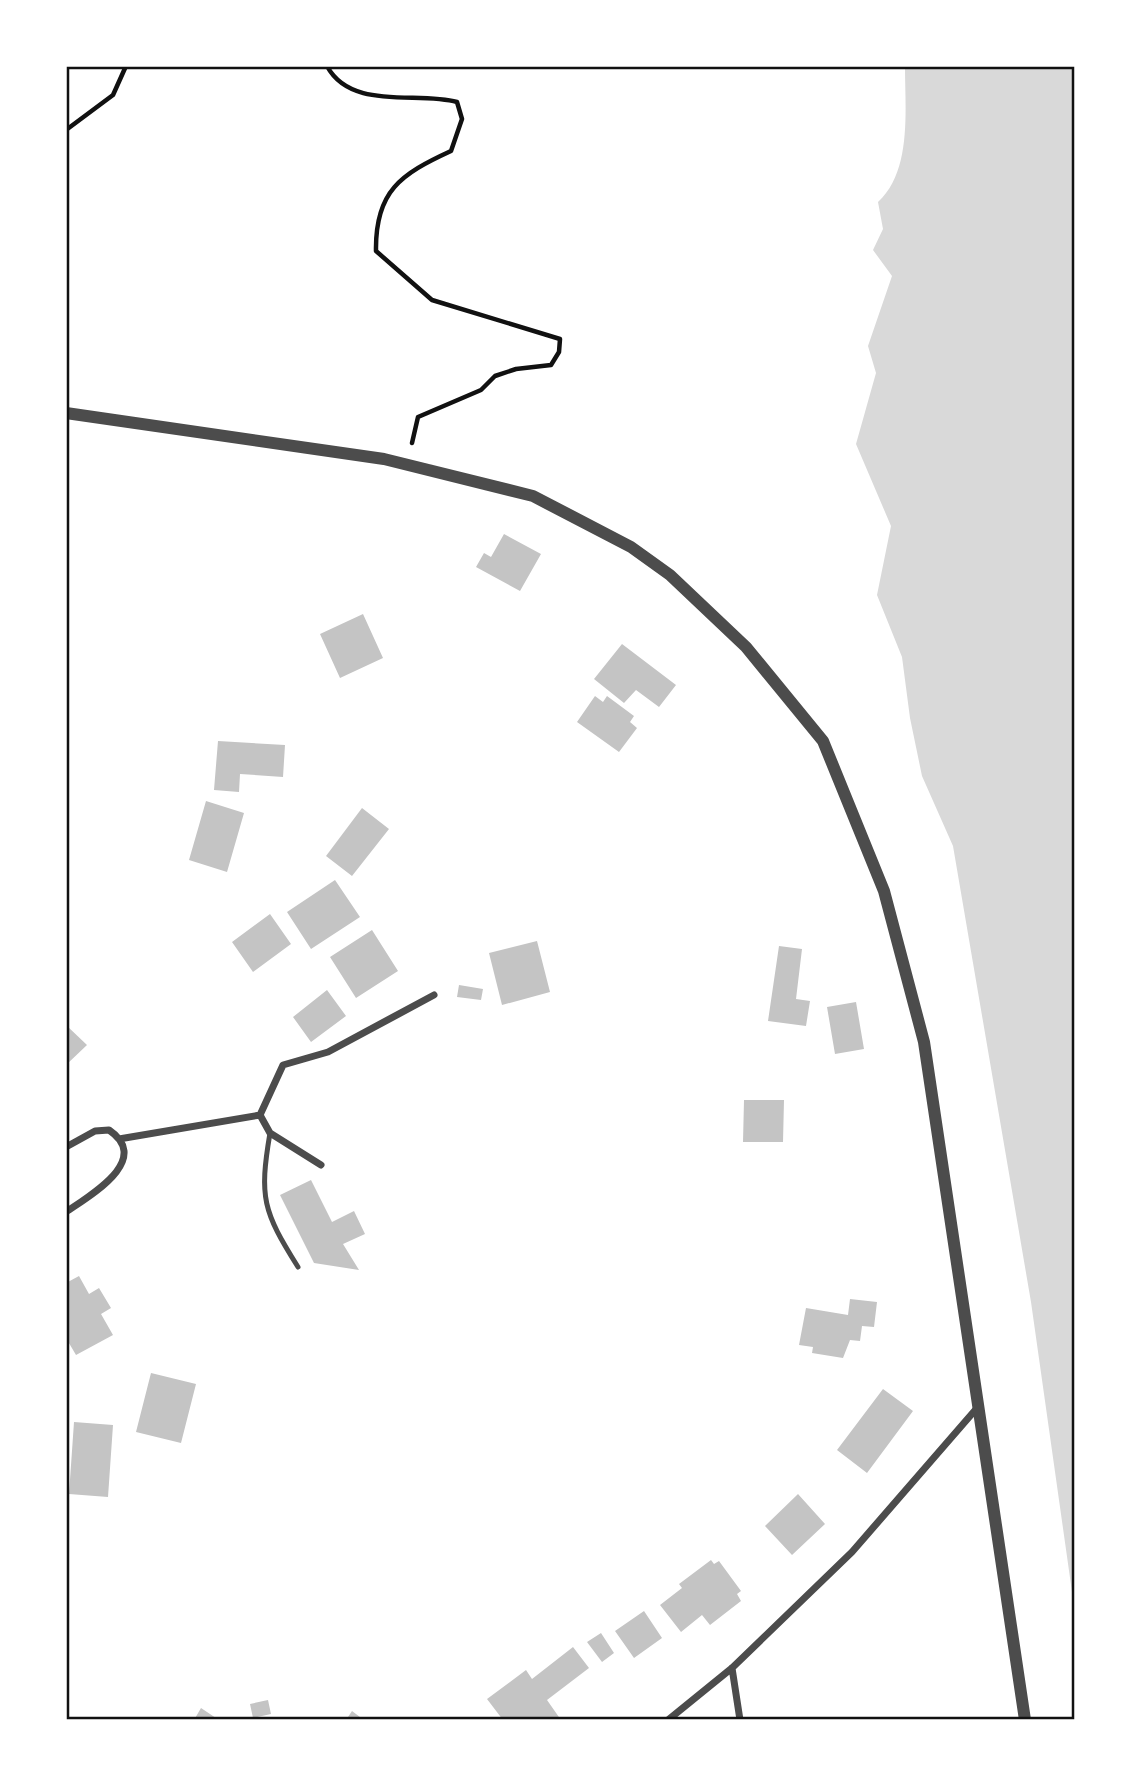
<svg xmlns="http://www.w3.org/2000/svg" width="1141" height="1786" viewBox="0 0 1141 1786" font-family="'Work Sans',sans-serif">
	<style>
		.water { fill: #d9d9d9 }
		.building { fill: #c4c4c4 }
		.lines { fill: none; stroke-linecap: round; stroke-linejoin: round }
		.path { stroke: #111; stroke-width: 4.5 }
		.service { stroke: #4c4c4c; stroke-width: 5 }
		.minor { stroke: #4c4c4c; stroke-width: 7 }
		.tertiary { stroke: #4c4c4c; stroke-width: 12 }
		.neatline { fill: none; stroke: #111; stroke-width: 2.5 }
	</style>
	<rect width="100%" height="100%" fill="#fff"/>
	<!-- water -->
	<path class="water" d="M905,67H1074V1606L1031,1302L953,846L922,776L910,718L902,657L877,595L891,526L856,444L876,373L868,346L892,276L873,250L883,229L878,202C912,171 905,110 905,67Z"/>
	<!-- building -->
	<path class="building" d="M504,534L541,554L520,591L476,567L484,553L491,557Z
		M363,614L383,658L340,678L320,634Z
		M622,644L676,685L659,707L636,690L624,703L594,679Z
		M595,696L603,702L607,696L634,716L630,722L637,728L619,752L577,722Z
		M218,741L285,745L283,777L240,774L239,792L214,790Z
		M206,801L244,813L227,872L189,860Z
		M362,808L389,829L352,876L326,856Z
		M335,880L360,917L311,949L287,912Z
		M270,914L291,944L253,972L232,942Z
		M372,930L398,971L356,998L330,957Z
		M537,941L550,992L502,1005L489,953Z
		M779,946L802,949L796,999L810,1001L806,1026L768,1021Z
		M459,985L483,989L481,1000L457,997Z
		M327,990L346,1016L311,1042L293,1017Z
		M856,1002L864,1049L835,1054L827,1007Z
		M66,1025L87,1045L66,1065Z
		M744,1100H784L783,1142H743Z
		M311,1180L332,1222L354,1211L365,1234L343,1244L359,1270L314,1263L280,1195Z
		M79,1276L89,1294L99,1288L111,1308L101,1314L113,1335L76,1355L66,1338V1283Z
		M850,1299L877,1302L874,1327L862,1326L860,1341L850,1340L843,1358L812,1353L813,1347L799,1345L806,1308L848,1315Z
		M151,1373L196,1384L181,1443L136,1432Z
		M883,1389L913,1411L867,1473L837,1450Z
		M74,1422L113,1425L108,1497L69,1494Z
		M798,1494L825,1524L792,1555L765,1526Z
		M711,1560L714,1564L719,1561L741,1591L737,1594L741,1601L710,1625L702,1615L681,1632L660,1605L682,1588L679,1584Z
		M644,1611L662,1638L634,1658L615,1631Z
		M601,1633L614,1653L602,1662L587,1642Z
		M573,1647L589,1668L547,1700L561,1720H503L487,1699L526,1670L532,1679Z
		M268,1700L271,1714L253,1718L250,1704Z
		M201,1708L219,1720H194Z
		M352,1711L364,1720H346Z"/>
	<g class="lines">
		<!-- path -->
		<path class="path" d="M327,66C351,111 418,91 457,102L462,119L451,151C401,174 375,191 376,251L432,300L560,339L559,352L551,365L516,369L495,376L481,390L418,417L412,443
			M66,130L113,95L126,66"/>
		<!-- service -->
		<path class="service" d="M270,1133C259,1198 263,1211 298,1267"/>
		<!-- minor -->
		<path class="minor" d="M260,1115L283,1065L328,1052L434,995
			M260,1115L270,1133L321,1165
			M119,1139L260,1115
			M66,1147L95,1131L109,1130C153,1160 89,1196 66,1212
			M732,1668L740,1720
			M668,1720L732,1668L852,1552L977,1408"/>
		<!-- tertiary -->
		<path class="tertiary" d="M66,413L384,459L533,496L631,547L670,575L746,647L823,741L884,891L924,1042L1025,1720"/>
	</g>
	<!-- border -->
	<rect width="1141" height="1786" fill="none" stroke="#ffffff" stroke-width="136"/>
	<rect x="68" y="68" width="1005" height="1650" class="neatline"/>
</svg>
